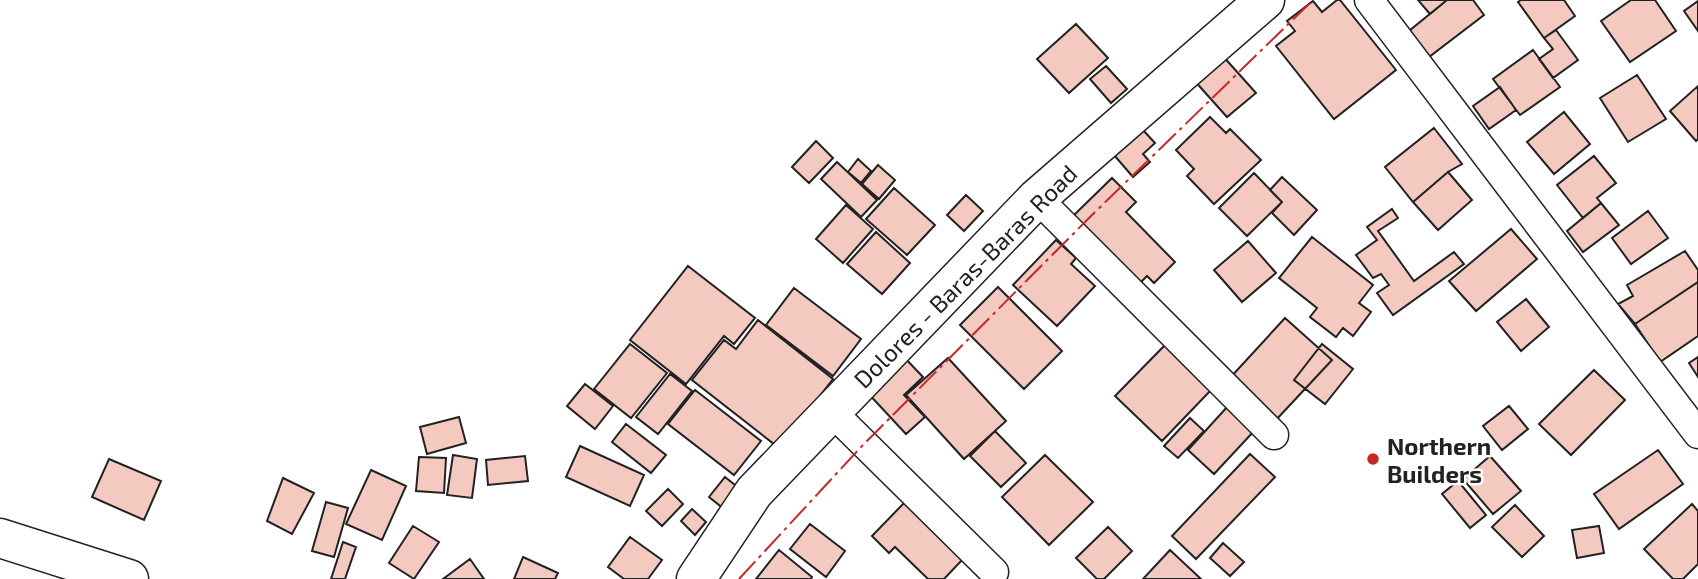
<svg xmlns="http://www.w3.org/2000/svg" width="1698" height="579" viewBox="0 0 1698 579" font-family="'Exo 2',sans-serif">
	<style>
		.building { fill: #f3c9c0; stroke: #222; stroke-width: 2 }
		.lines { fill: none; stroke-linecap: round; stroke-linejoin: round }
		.street-casing { stroke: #222; stroke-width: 31 }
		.secondary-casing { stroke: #222; stroke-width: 41 }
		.highway-casing { stroke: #222; stroke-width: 41 }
		.street { stroke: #fff; stroke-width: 28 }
		.secondary { stroke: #fff; stroke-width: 38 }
		.highway { stroke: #fff; stroke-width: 38 }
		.power { stroke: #c62828; stroke-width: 2; stroke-dasharray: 24 5 3.5 5; stroke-linecap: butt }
		.poi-dot { fill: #c62828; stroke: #fff; stroke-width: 2.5 }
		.labels { text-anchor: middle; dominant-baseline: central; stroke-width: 5; stroke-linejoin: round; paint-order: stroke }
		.street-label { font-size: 24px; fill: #222; stroke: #fff }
		.poi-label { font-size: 24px; font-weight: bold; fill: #222; stroke: #fff; text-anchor: start }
	</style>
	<rect width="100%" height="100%" fill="#fff"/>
	<!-- building -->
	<path class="building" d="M1337,0H1340L1396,70L1334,119L1276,46L1295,31L1287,21L1313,1L1322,12Z
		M1418,0H1447L1430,14Z
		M1447,0H1473L1484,15L1429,57L1409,31Z
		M1521,0H1564L1575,16L1544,38L1518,2Z
		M1631,0H1655L1676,31L1630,62L1601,21Z
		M1698,1V31L1684,11Z
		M1076,24L1108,58L1069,93L1037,59Z
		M1556,30L1578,60L1553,78L1539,59L1553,49L1544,38Z
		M1533,50L1560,87L1520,115L1493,79Z
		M1221,54L1256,93L1227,117L1193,79Z
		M1106,66L1127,89L1111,103L1090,79Z
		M1637,75L1666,119L1628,142L1600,98Z
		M1698,86V139L1696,141L1670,111Z
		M1500,87L1516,110L1489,129L1473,106Z
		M1564,112L1590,144L1554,174L1527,142Z
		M1210,117L1226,133L1230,129L1261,160L1214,204L1187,176L1194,169L1176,150Z
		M1434,128L1462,164L1448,172L1413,202L1385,167Z
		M1143,130L1155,143L1143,154L1150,162L1133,177L1114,155Z
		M816,141L833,158L809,183L792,167Z
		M1594,156L1616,183L1597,198L1601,203L1583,218L1557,185Z
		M858,159L871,171L861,183L848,172Z
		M837,162L877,200L861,217L821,179Z
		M878,165L895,180L879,199L862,184Z
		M1448,172L1472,200L1438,230L1413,202Z
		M1254,173L1282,202L1247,236L1219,208Z
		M1282,177L1317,210L1294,235L1272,213L1282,202L1270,190Z
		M1112,178L1136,202L1126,212L1175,262L1154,283L1147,276L1139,284L1072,217Z
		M894,188L935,225L907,255L866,219Z
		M966,195L983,211L964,231L947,215Z
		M1601,203L1619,225L1583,252L1567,231Z
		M846,205L873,229L843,263L816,239Z
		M1392,209L1398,218L1378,231L1414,281L1454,252L1464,264L1393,315L1377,293L1389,285L1381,274L1373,278L1356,255L1377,240L1367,227Z
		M1648,211L1668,238L1631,264L1612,238Z
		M1511,229L1537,259L1476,311L1449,281Z
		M876,232L910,263L882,294L847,264Z
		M1312,237L1373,285L1359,303L1371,312L1353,336L1343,328L1336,337L1310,317L1317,308L1279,278Z
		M1056,240L1076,258L1071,264L1095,286L1057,326L1013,285Z
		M1248,241L1276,273L1242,302L1214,270Z
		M1685,251L1698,270V282L1635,324L1618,304L1633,296L1627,285Z
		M688,266L755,318L734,344L724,336L686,384L630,340Z
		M1698,282V336L1660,362L1635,324Z
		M998,287L1062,351L1024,389L960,325Z
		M794,288L861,339L833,376L766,325Z
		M1526,299L1549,327L1521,351L1497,322Z
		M1285,318L1332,360L1275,421L1229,379Z
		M758,320L833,379L779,448L692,380L724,340L736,349Z
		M630,344L667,373L631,418L594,389Z
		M1166,344L1212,389L1162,441L1115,396Z
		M1322,344L1353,369L1325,404L1294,380Z
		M902,355L923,377L904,395L925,417L906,434L865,390Z
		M1698,357V377L1689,363Z
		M948,358L1006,421L964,459L906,395Z
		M1594,370L1625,400L1571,455L1539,424Z
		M670,374L692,391L658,434L636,417Z
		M585,384L613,406L595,429L567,406Z
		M695,390L761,441L734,475L668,424Z
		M1228,406L1255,430L1214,474L1188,450Z
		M1509,406L1528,429L1502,450L1483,426Z
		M459,417L466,443L427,454L420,427Z
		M1190,418L1204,431L1178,458L1164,446Z
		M626,424L666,455L651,473L612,442Z
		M995,431L1026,463L1001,487L970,456Z
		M580,446L644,475L630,506L566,477Z
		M1658,450L1683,484L1619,529L1594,494Z
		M1250,454L1275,477L1196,559L1172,536Z
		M453,455L477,459L472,498L447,495Z
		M1045,455L1093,502L1049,545L1002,497Z
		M525,456L528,481L488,485L486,460Z
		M1490,456L1521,491L1493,514L1463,479Z
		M419,457L446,458L444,493L416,491Z
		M109,459L161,481L144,520L92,497Z
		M371,470L406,486L382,540L346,524Z
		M725,477L745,493L729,513L709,497Z
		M283,478L314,493L292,534L267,521Z
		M1458,481L1486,515L1470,528L1442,494Z
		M668,489L683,504L662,526L646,511Z
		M326,502L348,508L334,557L312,551Z
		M904,503L963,559L944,579H928L895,547L889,553L872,536Z
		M1692,504L1698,511V564L1683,579H1673L1644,549Z
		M1515,505L1544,536L1522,557L1492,527Z
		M692,509L706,522L695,535L681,521Z
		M810,524L845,551L826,577L790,549Z
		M413,526L439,542L414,579L389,563Z
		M1599,526L1604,553L1577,558L1572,530Z
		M1108,527L1132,551L1104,579H1097L1076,558Z
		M630,537L662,560L648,579H624L608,567Z
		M343,542L356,547L345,579H331Z
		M1223,543L1244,562L1230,576L1210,558Z
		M779,550L812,577L811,579H756Z
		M1170,550L1201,579H1143Z
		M523,557L558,573L555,579H514Z
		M470,559L484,579H443Z"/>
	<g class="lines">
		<defs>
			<path id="street" d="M1369,0L1698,434
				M1037,198L1274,435
				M831,411L994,572"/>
			<path id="secondary" d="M696,579L754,492L1037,198L1265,0"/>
			<path id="highway" d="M0,538L129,579"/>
		</defs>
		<!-- street casing -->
		<use href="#street" class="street-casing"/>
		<!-- secondary casing -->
		<use href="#secondary" class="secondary-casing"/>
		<!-- highway casing -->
		<use href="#highway" class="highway-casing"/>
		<!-- street -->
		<use href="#street" class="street"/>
		<!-- secondary -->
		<use href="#secondary" class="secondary"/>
		<!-- highway -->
		<use href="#highway" class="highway"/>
		<!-- power -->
		<path class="power" d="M739,579L862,446L1090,217L1313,0"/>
	</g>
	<!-- markers -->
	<circle class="poi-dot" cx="1373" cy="459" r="7"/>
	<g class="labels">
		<!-- street labels -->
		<g class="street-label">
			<text transform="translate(965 276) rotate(-45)">Dolores - Baras-Baras Road</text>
		</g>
		<!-- poi labels -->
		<g class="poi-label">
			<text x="1387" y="445">Northern<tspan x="1387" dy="28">Builders</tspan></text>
		</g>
	</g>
</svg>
